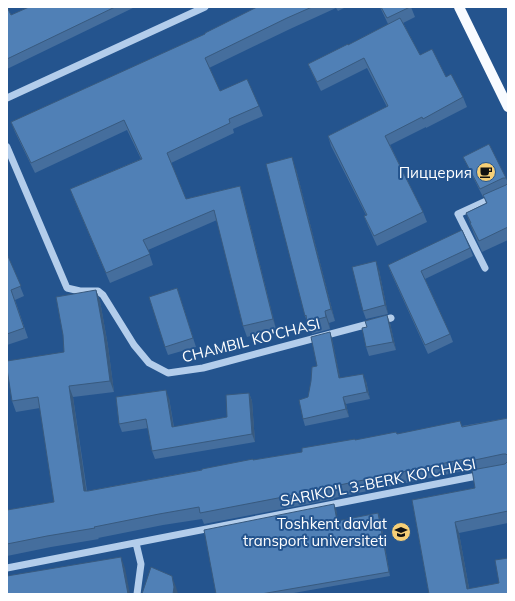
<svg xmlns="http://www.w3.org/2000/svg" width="515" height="601" viewBox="0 0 515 601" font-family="Mulish,sans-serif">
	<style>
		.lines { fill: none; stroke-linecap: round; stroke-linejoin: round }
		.minor { stroke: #b3cdeb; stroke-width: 7 }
		.major { stroke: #f8fbff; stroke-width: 10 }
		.wall { fill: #456e9d }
		.shaded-wall { fill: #385a7f }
		.building { fill: #5080b6; stroke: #385a7f }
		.labels { text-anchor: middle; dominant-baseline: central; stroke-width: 4; stroke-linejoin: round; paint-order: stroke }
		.poi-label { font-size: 15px; fill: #fff; stroke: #24548e; text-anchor: end }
		.street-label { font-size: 15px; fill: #fff; stroke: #24548e }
	</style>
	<rect width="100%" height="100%" fill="#24548e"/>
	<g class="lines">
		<!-- minor -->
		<path class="minor" d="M7,98L205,7
			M7,147L67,288L80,291H98L103,295L134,345L149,363L168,373L203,368L391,318
			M485,268L458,214L508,191
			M136,543L141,564L137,594
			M7,568L482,475"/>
		<!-- major -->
		<path class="major" d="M459,7L508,107"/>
	</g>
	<!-- wall -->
	<path class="wall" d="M7,7L11,15L29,7H135L7,69Z
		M257,7H346L338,11L336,8L290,29L209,68L220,91L259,106L263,116L233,129L234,133L171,163L186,199L240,186L243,196L276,329L247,337L243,326L217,220L148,250L153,265L110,283L74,199L70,189L141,159L127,130L35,173L15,132L11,122L205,34Z
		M380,7H411L415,17L403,23L420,55L446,77L463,97L467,107L426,128V127L390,145L423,212L427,222L377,246L368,226L364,216L366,215L331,146L328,136L387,107L367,68L321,91L312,73L308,64L348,45L388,24Z
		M463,157L506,178L508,183V240L482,252L474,234L466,213L486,203L484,197H483Z
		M296,169L335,321L329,323L330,329L312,334L305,316Z
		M470,248L473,256L425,279L450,334L453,342L428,354L391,273L388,265Z
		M7,254L24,296L15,300L28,338L7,345Z
		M379,270L388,314L366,319L363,311Z
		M177,288L196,347L168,355L165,347Z
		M96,290L100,301L108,346L114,392L73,397L87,491L254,460L302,452L356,440L397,434L462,426L508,418V523L459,533L469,588L508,594H429L412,500L475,488L473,469L334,498V499L204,524L202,519L163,525L98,538L99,539L51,547L7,556V510L54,502L40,408L16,412L12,401L64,352Z
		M390,323L396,350L369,356L366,347Z
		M330,332L332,339L340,378L366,381L370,399L346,404L349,417L305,426L303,419L308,397L317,366Z
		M249,393L252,401L255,442L155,459L152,451L148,428L122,432L119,424L169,398L174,427L227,417Z
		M336,509L338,521L380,517L390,576L288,594H216Z"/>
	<!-- shaded-wall -->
	<path class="shaded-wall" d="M292,157L296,169L335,321L331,309Z
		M240,186L243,196L276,329L273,319Z
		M376,261L379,270L388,314L385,305Z
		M96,290L100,301L108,346L114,392L110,381Z
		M325,311L329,323L330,329L326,317Z
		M387,315L390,323L396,350L393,342Z
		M330,332L332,339L342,386L339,378Z
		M363,374L366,381L370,399L367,392Z
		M69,386L73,397L88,502L84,491Z
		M166,390L169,398L175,435L172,427Z
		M249,393L252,401L255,442L252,434Z
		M343,397L346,404L349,417L346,409Z
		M334,504L336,509L339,525L337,521Z
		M378,513L380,517L390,576L389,572Z
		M455,522L459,533L470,594L467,589Z
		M121,557L125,568L130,594H128Z
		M172,576L176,587L178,594H173Z"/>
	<!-- building -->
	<path class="building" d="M7,7L11,15L29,7H115L7,59Z
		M257,7H312L287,18L205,58L220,91L247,79L259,106L229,119L230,123L167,153L186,199L240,186L273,319L243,326L214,210L143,240L150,254L106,273L70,189L142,159L124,120L31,163L11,122L205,34V33Z
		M381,7H410L387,18Z
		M400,18L420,55L432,49L446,77L451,74L463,97L423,119L422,117L385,136L423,212L374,236L364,216L367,215L328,136L388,106L364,58L317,82L308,64L348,44V45Z
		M489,144L506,178H503L480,189L463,157Z
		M292,157L331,309L325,311L326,317L307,322L306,315L305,316L266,164Z
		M508,183V227L479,241L470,223H471L466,213L487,203L483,195L506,185Z
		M462,230L470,248L421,271L450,334L425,345L388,265Z
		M7,254L21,286L11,290L24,328L7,334Z
		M376,261L385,305L363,311L352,267Z
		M177,288L193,338L165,347L149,297Z
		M96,290L104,335L110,381L69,386L84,491H88L202,470V469L253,459V460L302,452V448L355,439V440L396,432L397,434L460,421L462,427L508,418V456L506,454H503L470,461L469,458L330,487V488L200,513L199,507L159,514L94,527L95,528L47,536L7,544V510L54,502L38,397L12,401L7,369V361L64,352L63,335L56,297Z
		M387,315L393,342L366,347L362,328L367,327L365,321Z
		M330,332L339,378L363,374L367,392L343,397L346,409L303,419L299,400L308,397L311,381L312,367L317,366L311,337Z
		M166,390L172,427L227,417L226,395L249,393L252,434L152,451L146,419L119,424L116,397Z
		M508,461V511L455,522L467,589L499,583L495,560L508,558V594H429L412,500L475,488L472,470L505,464Z
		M334,504L337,521L378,513L389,572L261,594H216L204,530Z
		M121,557L128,594H7V576Z
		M151,567L172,576L174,587L173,594H142Z"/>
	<!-- icons -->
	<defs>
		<symbol id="cafe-disc" viewBox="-11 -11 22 22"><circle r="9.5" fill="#f6cf77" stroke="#24548e"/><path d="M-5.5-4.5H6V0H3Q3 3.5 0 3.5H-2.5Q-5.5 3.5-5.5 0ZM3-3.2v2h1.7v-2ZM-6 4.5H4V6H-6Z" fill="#111"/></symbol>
		<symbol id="university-disc" viewBox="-11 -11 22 22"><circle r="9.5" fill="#f6cf77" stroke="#24548e"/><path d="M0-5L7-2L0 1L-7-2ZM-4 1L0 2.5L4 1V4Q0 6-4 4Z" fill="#111"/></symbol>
	</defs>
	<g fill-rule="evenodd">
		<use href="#cafe-disc" x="475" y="161" width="22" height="22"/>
		<use href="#university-disc" x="390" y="521" width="22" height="22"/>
	</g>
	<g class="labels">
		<!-- poi labels -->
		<g class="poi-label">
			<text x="472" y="172">Пиццерия</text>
			<text x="387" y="523">Toshkent davlat<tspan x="387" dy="17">transport universiteti</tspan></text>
		</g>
		<!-- street labels -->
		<g class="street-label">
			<text transform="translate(251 340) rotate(-14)">CHAMBIL KO'CHASI</text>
			<text transform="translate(378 482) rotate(-11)">SARIKO'L 3-BERK KO'CHASI</text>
		</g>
	</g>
	<!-- border -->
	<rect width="515" height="601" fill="none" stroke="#ffffff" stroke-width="16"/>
</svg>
